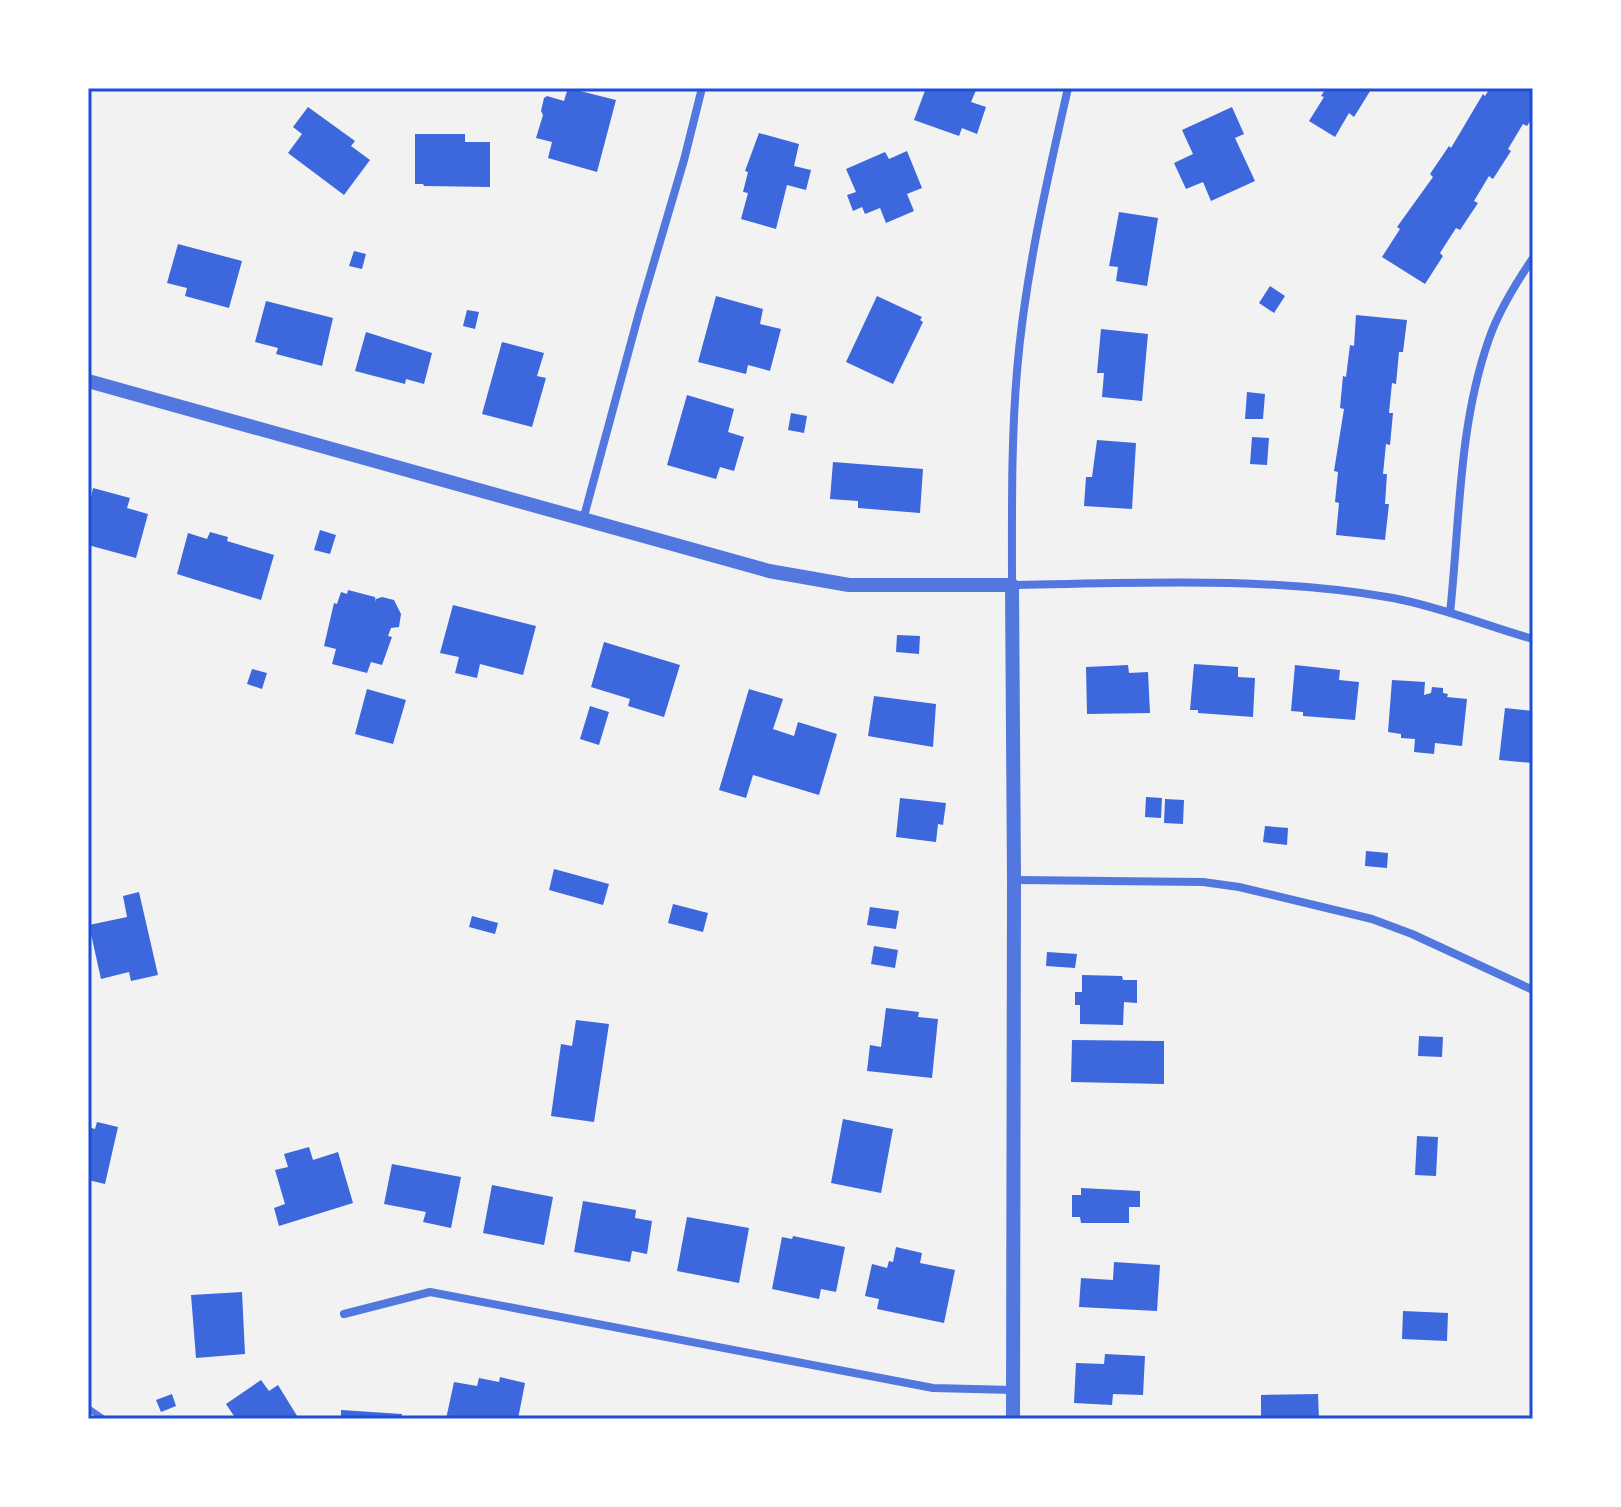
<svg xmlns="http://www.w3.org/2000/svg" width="1621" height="1507" viewBox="0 0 1621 1507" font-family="Montserrat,sans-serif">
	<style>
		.building { fill: #3d67dc }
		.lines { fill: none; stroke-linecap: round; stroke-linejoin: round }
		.service { stroke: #5277de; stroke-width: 6 }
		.minor { stroke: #5277de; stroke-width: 8 }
		.tertiary { stroke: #5277de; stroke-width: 14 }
		.neatline { fill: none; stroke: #1d4ed8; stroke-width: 3 }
	</style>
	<rect width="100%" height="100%" fill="#f2f2f2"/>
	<!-- building -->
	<path class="building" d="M568,88L616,100L597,172L548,158L552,142L536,138L543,115L541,111L544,98L547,96L564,101Z
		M926,88H977L971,102L986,107L977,134L962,128L959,136L914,120Z
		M1326,88H1372L1354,117L1349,113L1335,137L1309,121L1324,97L1321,96Z
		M1490,88H1533V117L1527,126L1523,124L1508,149L1511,151L1493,179L1489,176L1474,201L1478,203L1460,230L1456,228L1440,253L1443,256L1425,284L1382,257L1400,229L1397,227L1433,177L1430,174L1449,146L1451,148L1483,94L1485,96Z
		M308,107L355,141L351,146L370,160L344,195L288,153L302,134L293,127Z
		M1232,107L1244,134L1235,138L1255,181L1211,201L1203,182L1186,189L1174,163L1193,154L1182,130Z
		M759,133L799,144L794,166L811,170L806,190L787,185L776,229L741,219L748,193L743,192L748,172L745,171Z
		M415,134H465V142H490V187L424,186L423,184H415Z
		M907,151L922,188L907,194L914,211L886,223L880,208L865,214L862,207L853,211L847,195L856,192L846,169L885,152L889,159Z
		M1119,212L1158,218L1147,286L1116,281L1118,267L1109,266Z
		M178,244L242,261L229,308L185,296L187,288L167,283Z
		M354,251L366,254L362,269L349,266Z
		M1270,286L1285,296L1274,313L1259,303Z
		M716,296L763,309L760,324L781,329L770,371L748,365L746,374L698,362Z
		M877,296L922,317L920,320L923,322L893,384L846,362Z
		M266,301L333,318L322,366L276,354L278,348L255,342Z
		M467,310L479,312L475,329L463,326Z
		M1356,315L1407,320L1403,352H1399L1396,384L1392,383L1389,413H1393L1390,445L1386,444L1383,474H1387L1385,504H1389L1385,540L1336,535L1339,503L1335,502L1338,472L1334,471L1344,409L1340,408L1343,376L1346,377L1350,345L1354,346Z
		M1101,329L1148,334L1142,401L1102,397L1104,373H1097Z
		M366,332L432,353L424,384L406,379L405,384L355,371Z
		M502,342L544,353L537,376L546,378L532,427L482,414Z
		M1247,392L1265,394L1263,419H1245Z
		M687,395L734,409L728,432L744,437L734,471L720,467L716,479L667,465Z
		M791,413L807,416L804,433L788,430Z
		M1252,437L1269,438L1267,465L1250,464Z
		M1097,440L1136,443L1132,509L1084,506L1086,477H1092Z
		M833,462L923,469L920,513L858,508V501L830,499Z
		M93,488L130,498L127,508L148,514L136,558L88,545V496L91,497Z
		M320,530L336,535L330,554L314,550Z
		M210,532L228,537L227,541L274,555L261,600L177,574L188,533L207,539Z
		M348,590L375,597L376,602V599L382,597L394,600L401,614L399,627L391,628L388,636L392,637L382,665L371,662L367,673L332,664L336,649L324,646L334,603L337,604L341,592L347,594Z
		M453,605L536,626L523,675L480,664L477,678L455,673L459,657L440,653Z
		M897,635L920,636L919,654L896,652Z
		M604,642L680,665L664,717L628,706L630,699L591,687Z
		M1194,664L1238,667V677L1255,678L1253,717L1198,713V710H1190Z
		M1128,665L1129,673L1148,672L1150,713L1087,714L1086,667Z
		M1295,665L1340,670L1339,680L1359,682L1355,720L1303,716V712L1291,711Z
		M252,669L267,673L262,689L247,684Z
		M1392,680L1425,682L1424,695L1431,693L1432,687L1443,688V693L1448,694L1447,697L1467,699L1462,746L1435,743L1434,754L1414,752L1415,739L1401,738V734L1388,732Z
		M367,689L406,700L393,744L355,734Z
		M749,689L783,699L773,729L794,736L798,722L837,734L819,795L753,775L746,798L719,790Z
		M874,696L936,704L933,747L868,736Z
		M590,706L609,712L599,745L580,739Z
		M1505,708L1533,711V763L1499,760Z
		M1146,797L1162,798L1161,818L1145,817Z
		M900,798L946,803L943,825L938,824L936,842L896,837Z
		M1165,799L1184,800L1183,824L1164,823Z
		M1265,826L1288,828L1287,845L1263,842Z
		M1366,851L1388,853L1387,868L1365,866Z
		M554,869L609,884L603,905L549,890Z
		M139,892L158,975L131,981L129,972L101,979L89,925L127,917L123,896Z
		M673,904L708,913L703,932L668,923Z
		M870,907L899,911L896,929L867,925Z
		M472,916L498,923L495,934L469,927Z
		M874,946L898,950L895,968L871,964Z
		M1047,952L1077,954L1075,968L1046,966Z
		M1082,975L1122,976L1123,980H1137V1003L1124,1002L1123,1025L1080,1024V1005H1075V992H1082Z
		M886,1008L919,1012L918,1017L938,1019L932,1078L867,1071L870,1045L881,1047Z
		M576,1020L609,1024L594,1122L551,1116L561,1044L572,1046Z
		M1419,1036L1443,1037L1442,1057L1418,1056Z
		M1072,1040L1164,1041V1084L1071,1082Z
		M843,1119L893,1129L881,1193L831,1183Z
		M97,1122L118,1127L105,1184L88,1180V1127L95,1129Z
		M1417,1136L1438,1137L1436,1176L1415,1175Z
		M309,1147L313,1160L338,1152L353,1203L279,1226L274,1208L285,1204L275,1170L288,1167L284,1154Z
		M392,1164L461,1177L451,1228L423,1222L426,1212L384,1204Z
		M492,1185L553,1197L544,1245L483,1233Z
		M1081,1188L1140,1191V1207H1129V1223H1081L1080,1217H1072V1195H1081Z
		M583,1201L636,1210L635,1218L652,1221L647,1254L632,1251L630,1262L574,1252Z
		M687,1217L749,1228L739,1283L677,1271Z
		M793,1236L845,1247L836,1292L821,1289L819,1299L772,1289L782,1237L792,1239Z
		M896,1247L922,1253L920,1263L955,1270L944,1323L877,1309L879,1299L865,1296L872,1264L887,1268L889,1261L893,1262Z
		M1114,1262L1160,1265L1157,1311L1079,1307L1081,1278L1113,1280Z
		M242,1292L245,1354L196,1358L191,1295Z
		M1403,1311L1448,1313L1447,1341L1402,1339Z
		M1105,1354L1145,1356L1143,1395L1113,1394L1112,1405L1074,1403L1076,1363L1104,1364Z
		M500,1377L525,1383L518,1419H446L454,1382L477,1386L479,1378L499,1382Z
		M261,1380L269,1391L278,1385L299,1419H236L226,1404Z
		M172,1394L176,1406L161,1412L156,1400Z
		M1318,1394L1319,1419H1261V1395Z
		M341,1410L402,1414L401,1419H341Z"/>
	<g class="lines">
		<!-- service -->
		<path class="service" d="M88,1408L104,1419"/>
		<!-- minor -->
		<path class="minor" d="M1068,88C1047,181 1025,275 1017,371C1011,442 1012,513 1012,585C1138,583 1268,576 1393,598C1441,607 1487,626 1533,639
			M583,520L639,313L684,160L702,88
			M1450,613C1460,521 1458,427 1489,339C1499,310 1516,283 1533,258
			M1014,880L1203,882L1239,887L1372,919L1412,934L1533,990
			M344,1314L430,1292L933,1388L1013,1390"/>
		<!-- tertiary -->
		<path class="tertiary" d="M88,381L769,571L849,585H1012L1014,880L1013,1419"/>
	</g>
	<!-- border -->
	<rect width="1621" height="1507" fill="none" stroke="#ffffff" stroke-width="180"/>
	<rect x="90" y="90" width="1441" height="1327" class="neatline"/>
</svg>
